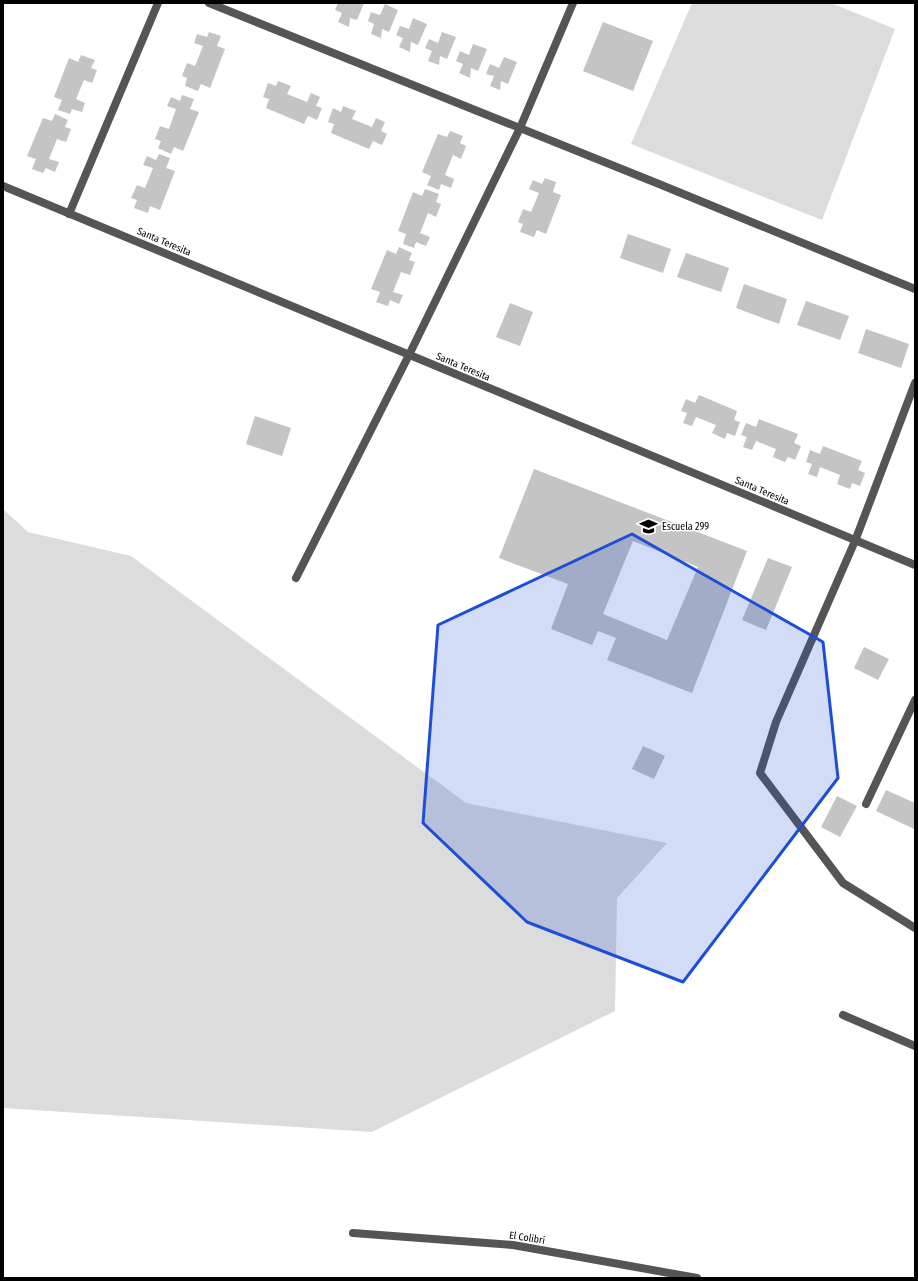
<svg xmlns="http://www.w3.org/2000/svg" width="918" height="1281" viewBox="0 0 918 1281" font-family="'Fira Sans Condensed',sans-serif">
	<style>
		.green { fill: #dcdcdc }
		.building { fill: #c4c4c4; fill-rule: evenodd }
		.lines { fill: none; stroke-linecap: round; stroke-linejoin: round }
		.service { stroke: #555; stroke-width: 8 }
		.minor { stroke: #555; stroke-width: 8 }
		.marked { fill: #1d4ed8; fill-opacity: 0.2; stroke: #1d4ed8; stroke-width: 3; stroke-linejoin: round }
		.labels { text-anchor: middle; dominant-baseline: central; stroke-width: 3; stroke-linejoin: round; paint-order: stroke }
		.street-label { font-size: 10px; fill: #000; stroke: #fff }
		.poi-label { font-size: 10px; fill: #000; stroke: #fff; text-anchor: start }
	</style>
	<rect width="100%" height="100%" fill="#fff"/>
	<!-- green -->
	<path class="green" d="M692,3H831L895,29L822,220L631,144Z
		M3,509L28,532L131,556L466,803L667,843L617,898L615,1011L372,1132L3,1108Z"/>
	<!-- building -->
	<path class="building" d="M338,3H364L357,20L350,18L349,27L338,22L342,13L335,10Z
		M385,4L398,10L389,32L382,29L381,38L371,34L374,24L368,21L371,12L380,15Z
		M413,18L427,24L418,45L411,42L410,52L399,47L403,38L396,35L400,26L409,29Z
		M603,22L653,41L633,91L583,71Z
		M209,32L221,36L217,46L225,49L210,88L201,84L198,91L185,86L187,78L182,76L187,63L195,66L203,46L194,43L197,34L207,37Z
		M442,32L456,37L447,59L440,56L439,65L428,61L432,51L425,48L429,39L438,43Z
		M473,44L487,49L478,71L471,68L470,78L459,73L463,64L456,61L460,51L469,55Z
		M81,55L95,60L91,68L97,70L92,83L84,80L76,99L85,103L82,112L72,109L70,114L58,110L62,100L54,97L69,58L78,62Z
		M504,57L517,62L508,84L501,81L500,90L490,86L494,76L486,74L490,64L499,68Z
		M278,81L291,86L287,94L307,102L311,93L320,97L316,106L322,108L317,120L308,116L304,124L266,108L269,99L263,97L268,83L276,86Z
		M182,95L194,99L190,109L199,112L183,151L174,147L171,154L158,148L161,141L155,139L160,126L169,129L176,109L167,106L171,97L180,101Z
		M343,106L356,111L352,119L372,127L376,118L385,122L381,131L387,134L382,145L373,141L369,149L331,133L334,124L328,122L333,108L341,112Z
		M55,114L68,120L65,127L71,129L66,142L57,139L49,159L59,162L55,172L46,168L43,173L32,169L36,159L27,156L43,118L52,121Z
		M450,131L463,136L460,143L466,146L461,159L453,155L445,175L454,179L451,188L441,184L439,190L427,185L431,176L422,172L438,134L447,137Z
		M159,154L170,158L166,168L175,171L160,210L150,206L148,213L134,208L137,200L131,198L137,185L145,188L153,168L143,165L147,156L156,160Z
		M545,178L556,182L553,192L561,195L546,234L537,230L534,237L520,232L523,224L518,222L523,209L531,212L539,193L529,189L533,180L542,184Z
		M425,189L439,194L436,202L441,204L436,217L428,213L420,233L430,237L426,246L416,242L414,248L403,244L406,234L398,231L413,192L422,196Z
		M628,234L671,249L663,273L620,258Z
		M399,247L412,253L409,260L415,262L410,275L401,272L393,292L403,295L399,304L390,300L388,306L376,302L380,292L371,289L387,250L396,254Z
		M686,253L729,268L721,292L677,277Z
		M744,284L787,299L779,324L736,308Z
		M806,301L849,316L840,340L797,325Z
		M510,303L533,312L520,346L496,337Z
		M866,329L909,344L901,368L858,353Z
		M699,395L737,411L734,420L740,422L735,436L727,433L725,439L712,433L716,425L696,417L692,426L683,423L687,413L681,411L686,399L695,403Z
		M255,416L291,428L282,456L246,444Z
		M759,419L798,434L794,443L801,446L795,460L788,457L785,462L773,457L776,449L756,441L752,450L743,447L747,437L741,435L746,423L756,427Z
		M823,446L862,461L858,470L865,473L860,486L852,483L850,489L837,484L840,475L820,467L817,477L808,474L812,464L806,462L810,450L820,454Z
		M534,469L747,551L692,693L607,660L616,638L598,631L592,645L551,629L568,584L499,558ZM633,541L698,567L667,640L603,614Z
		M768,558L792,567L766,630L742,620Z
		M864,647L889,659L878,680L854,668Z
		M643,746L665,756L654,779L632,769Z
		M886,790L915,803L914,829L876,811Z
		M837,796L857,806L840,837L821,827Z"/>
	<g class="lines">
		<!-- service -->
		<path class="service" d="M866,804L915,700"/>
		<!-- minor -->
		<path class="minor" d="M209,3L659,184L915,289
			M3,186L915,565
			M69,214L158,3
			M915,383L855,541L776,722L760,773L843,883L915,928
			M296,578L409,355L520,128L573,3
			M843,1015L915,1046
			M353,1233L513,1245L697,1278"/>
	</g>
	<!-- marked area -->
	<path class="marked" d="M632,534L823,642L838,778L683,982L527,922L423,823L438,625Z"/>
	<!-- icons -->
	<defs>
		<symbol id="school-bare" viewBox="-9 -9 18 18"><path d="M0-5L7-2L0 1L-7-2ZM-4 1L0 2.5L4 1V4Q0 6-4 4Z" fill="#000" stroke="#fff" stroke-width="2.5" paint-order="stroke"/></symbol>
	</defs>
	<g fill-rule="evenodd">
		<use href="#school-bare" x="636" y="514" width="25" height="25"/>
	</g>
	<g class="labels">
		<!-- street labels -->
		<g class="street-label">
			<text transform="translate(164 242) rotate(23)">Santa Teresita</text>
			<text transform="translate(463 367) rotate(23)">Santa Teresita</text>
			<text transform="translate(762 491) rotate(23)">Santa Teresita</text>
			<text transform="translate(527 1238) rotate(9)">El Colibrí</text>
		</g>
		<!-- poi labels -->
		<g class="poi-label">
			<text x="662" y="527">Escuela 299</text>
		</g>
	</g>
	<!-- border -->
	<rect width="918" height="1281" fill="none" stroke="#000000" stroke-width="8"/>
</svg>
